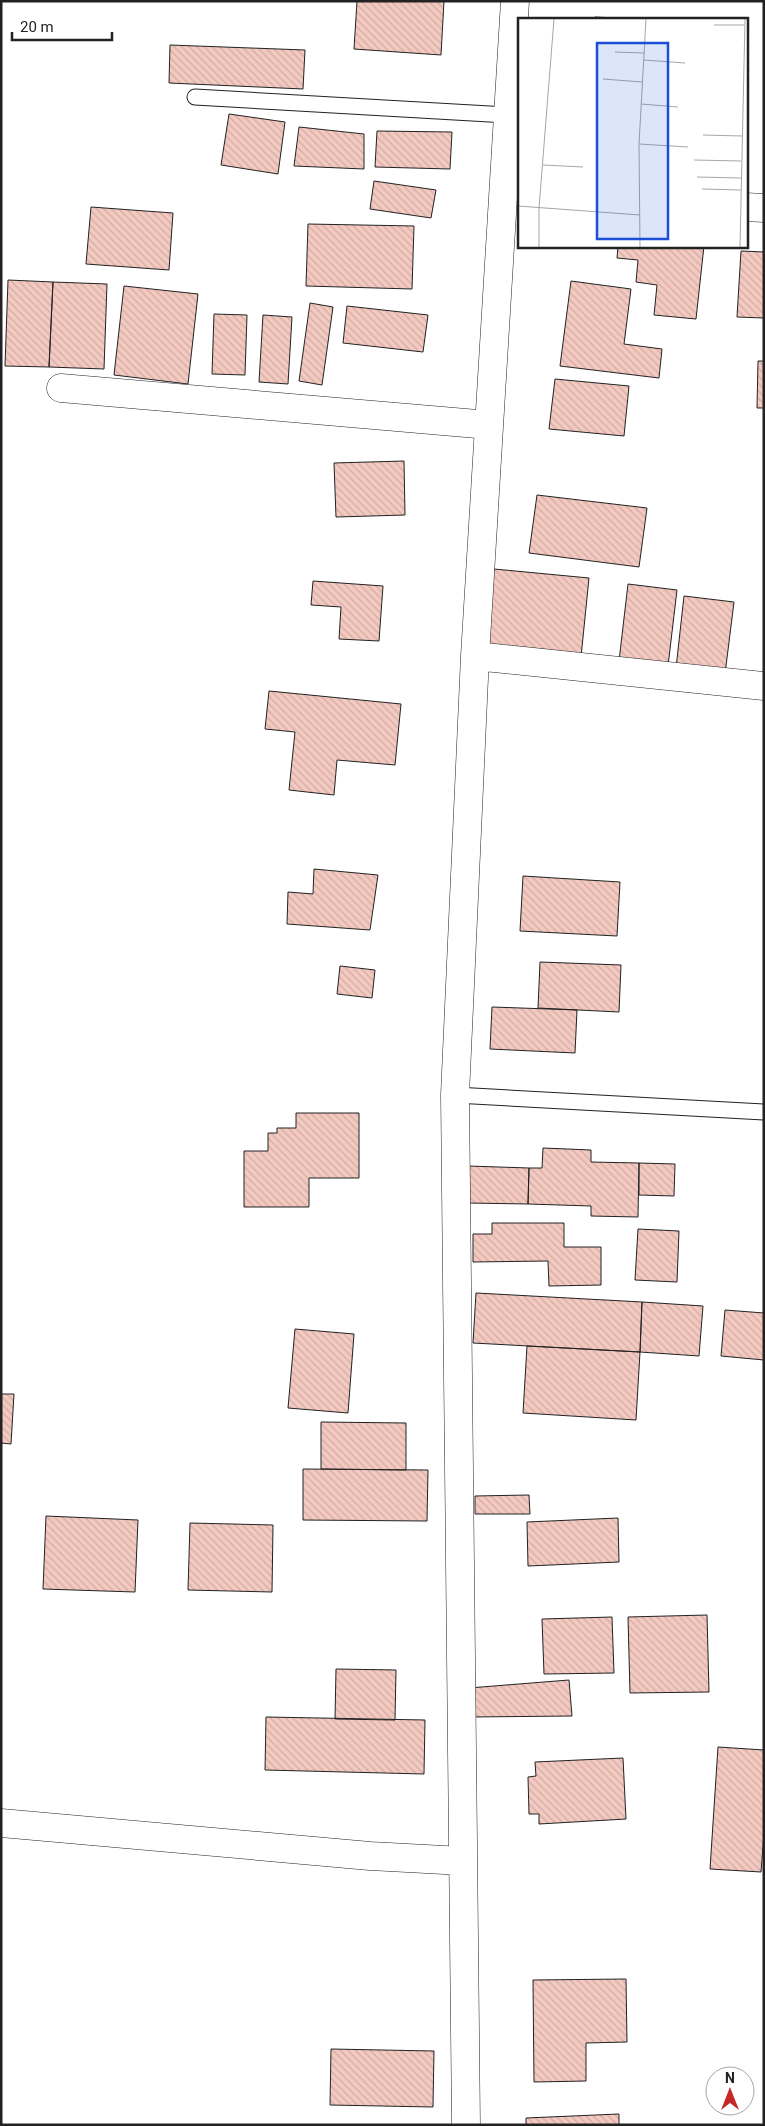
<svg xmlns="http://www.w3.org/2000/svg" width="765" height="2126" viewBox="0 0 765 2126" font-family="Roboto,sans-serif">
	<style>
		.building { fill: url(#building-back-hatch); stroke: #222 }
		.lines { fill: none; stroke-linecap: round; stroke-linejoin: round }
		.service-casing { stroke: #222; stroke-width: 17 }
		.minor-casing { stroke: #222; stroke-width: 29 }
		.service { stroke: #fff; stroke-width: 15 }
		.minor { stroke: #fff; stroke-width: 28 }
		.inset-road { fill: none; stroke: #a7a7a7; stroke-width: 1 }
		.view { fill: #1d4ed8; fill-opacity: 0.15; stroke: #1d4ed8; stroke-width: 2.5 }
		.inset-edge { fill: none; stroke: #222; stroke-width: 2.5 }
	</style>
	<defs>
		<pattern id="building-back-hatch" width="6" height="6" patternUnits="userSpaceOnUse" patternTransform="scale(1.25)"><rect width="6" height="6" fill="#f3c9c0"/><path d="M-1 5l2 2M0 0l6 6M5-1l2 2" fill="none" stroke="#d0aca5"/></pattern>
	</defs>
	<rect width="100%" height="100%" fill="#fff"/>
	<!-- building -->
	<path class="building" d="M357,1H444L441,55L354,49Z
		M595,17L635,19H595Z
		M746,20H748L746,65Z
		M170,45L305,50L303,89L169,83Z
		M229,114L285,122L278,174L221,165Z
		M299,127L364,134V169L294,166Z
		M377,131L452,132L450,169L375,167Z
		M374,181L436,190L431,218L370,209Z
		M91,207L173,213L169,270L86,264Z
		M308,224L414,226L412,289L306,286Z
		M618,246H704L696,319L654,315L657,285L636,282L638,260L617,258Z
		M741,251L764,252V318L737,317Z
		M8,280L53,282L49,367L5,366Z
		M571,281L631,289L624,344L662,349L659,378L560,366Z
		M53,282L107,284L104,369L49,367Z
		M124,286L198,294L188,384L114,375Z
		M310,303L333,307L322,385L299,381Z
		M347,306L428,315L423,352L343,343Z
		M214,314L247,315L245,375L212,374Z
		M263,315L292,317L288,384L259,382Z
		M758,361H764V408H757Z
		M555,379L629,386L624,436L549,429Z
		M404,461L405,515L336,517L334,463Z
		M537,495L647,508L639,567L529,553Z
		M494,569L589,578L581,657L486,648Z
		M313,581L383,586L379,641L339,639L341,607L311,605Z
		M628,584L677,590L668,666L619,661Z
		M684,596L734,602L725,674L676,668Z
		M269,691L401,704L395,765L337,760L334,795L289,790L295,732L265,729Z
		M314,869L378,875L370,930L287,924L288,892L313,894Z
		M523,876L620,882L617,936L520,931Z
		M540,962L621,965L619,1012L538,1008Z
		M340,966L375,970L372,998L337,994Z
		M492,1007L577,1010L575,1053L490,1049Z
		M296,1113H359V1178H309V1207H244V1151H268V1133H277V1128H296Z
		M543,1148L591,1150V1162L639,1163L638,1217L591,1216V1206L528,1204L529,1168H542Z
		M639,1163L675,1164L674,1196L639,1195Z
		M468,1166L529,1168L528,1204L467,1203Z
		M492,1223H564V1247H601V1285L549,1286L548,1261L473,1262V1234H492Z
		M638,1229L679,1231L677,1282L635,1280Z
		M476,1293L642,1302L640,1352L473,1343Z
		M642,1302L703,1306L699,1356L640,1352Z
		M725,1310L764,1313V1360L721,1356Z
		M295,1329L354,1334L348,1413L288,1408Z
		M527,1346L640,1352L636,1420L523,1413Z
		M1,1394H14L11,1444L1,1443Z
		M321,1422L406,1423V1470L321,1469Z
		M303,1469L428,1470L427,1521L303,1520Z
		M529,1495L530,1514H475V1496Z
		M46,1516L138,1520L135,1592L43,1589Z
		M618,1518L619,1562L528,1566L527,1522Z
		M190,1523L273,1525L272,1592L188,1590Z
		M707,1615L709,1692L630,1693L628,1617Z
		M612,1617L614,1673L544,1674L542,1619Z
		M336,1669L396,1670L395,1720L335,1719Z
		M569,1680L572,1716L471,1717L469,1688Z
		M266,1717L425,1720L424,1774L265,1770Z
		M718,1747L764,1750V1834L761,1872L710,1869Z
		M623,1758L626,1819L539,1824V1814H529L528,1777L536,1776L535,1762Z
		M626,1979L627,2042L586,2043V2081L534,2082L533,1980Z
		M331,2049L434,2051L433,2107L330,2105Z
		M619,2114V2125H526V2118Z"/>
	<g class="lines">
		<defs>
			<path id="service" d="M195,97L507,115
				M455,1095L764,1112"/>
			<path id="minor" d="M746,207L764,208
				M61,388L489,425
				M475,656L764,686
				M1,1823L370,1856L463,1861
				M466,2125L455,1095L475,656L515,1"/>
		</defs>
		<!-- service casing -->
		<use href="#service" class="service-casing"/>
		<!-- minor casing -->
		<use href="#minor" class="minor-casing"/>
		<!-- service -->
		<use href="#service" class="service"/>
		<!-- minor -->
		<use href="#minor" class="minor"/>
	</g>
	<!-- overview -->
	<g transform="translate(518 18)">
		<rect width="230" height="230" fill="#fff"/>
		<path class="inset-road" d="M196,7H226M97,34L126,35M126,42L167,45M85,61L124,64M123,86L160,89M185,117L224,118M121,126L170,129M176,142L223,143M25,147L65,149M179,159L223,160M184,171L223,172M0,188L122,197M21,229V190L36,1M122,229L121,126L128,1M222,229L227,1"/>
		<path class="view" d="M79,25H150V221H79Z"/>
		<rect width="230" height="230" class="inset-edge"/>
	</g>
	<!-- border -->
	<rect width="765" height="2126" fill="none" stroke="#222222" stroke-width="5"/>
	<!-- north arrow -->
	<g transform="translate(730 2091)"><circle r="24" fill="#ffffff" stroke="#a7a7a7"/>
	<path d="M0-4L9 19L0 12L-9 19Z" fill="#c62828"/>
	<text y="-8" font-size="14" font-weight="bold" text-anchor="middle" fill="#222222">N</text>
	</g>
	<!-- scale -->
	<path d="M12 32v8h100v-8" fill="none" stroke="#222222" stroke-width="2.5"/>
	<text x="20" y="32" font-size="15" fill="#222222" stroke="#ffffff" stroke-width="4" paint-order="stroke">20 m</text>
</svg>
